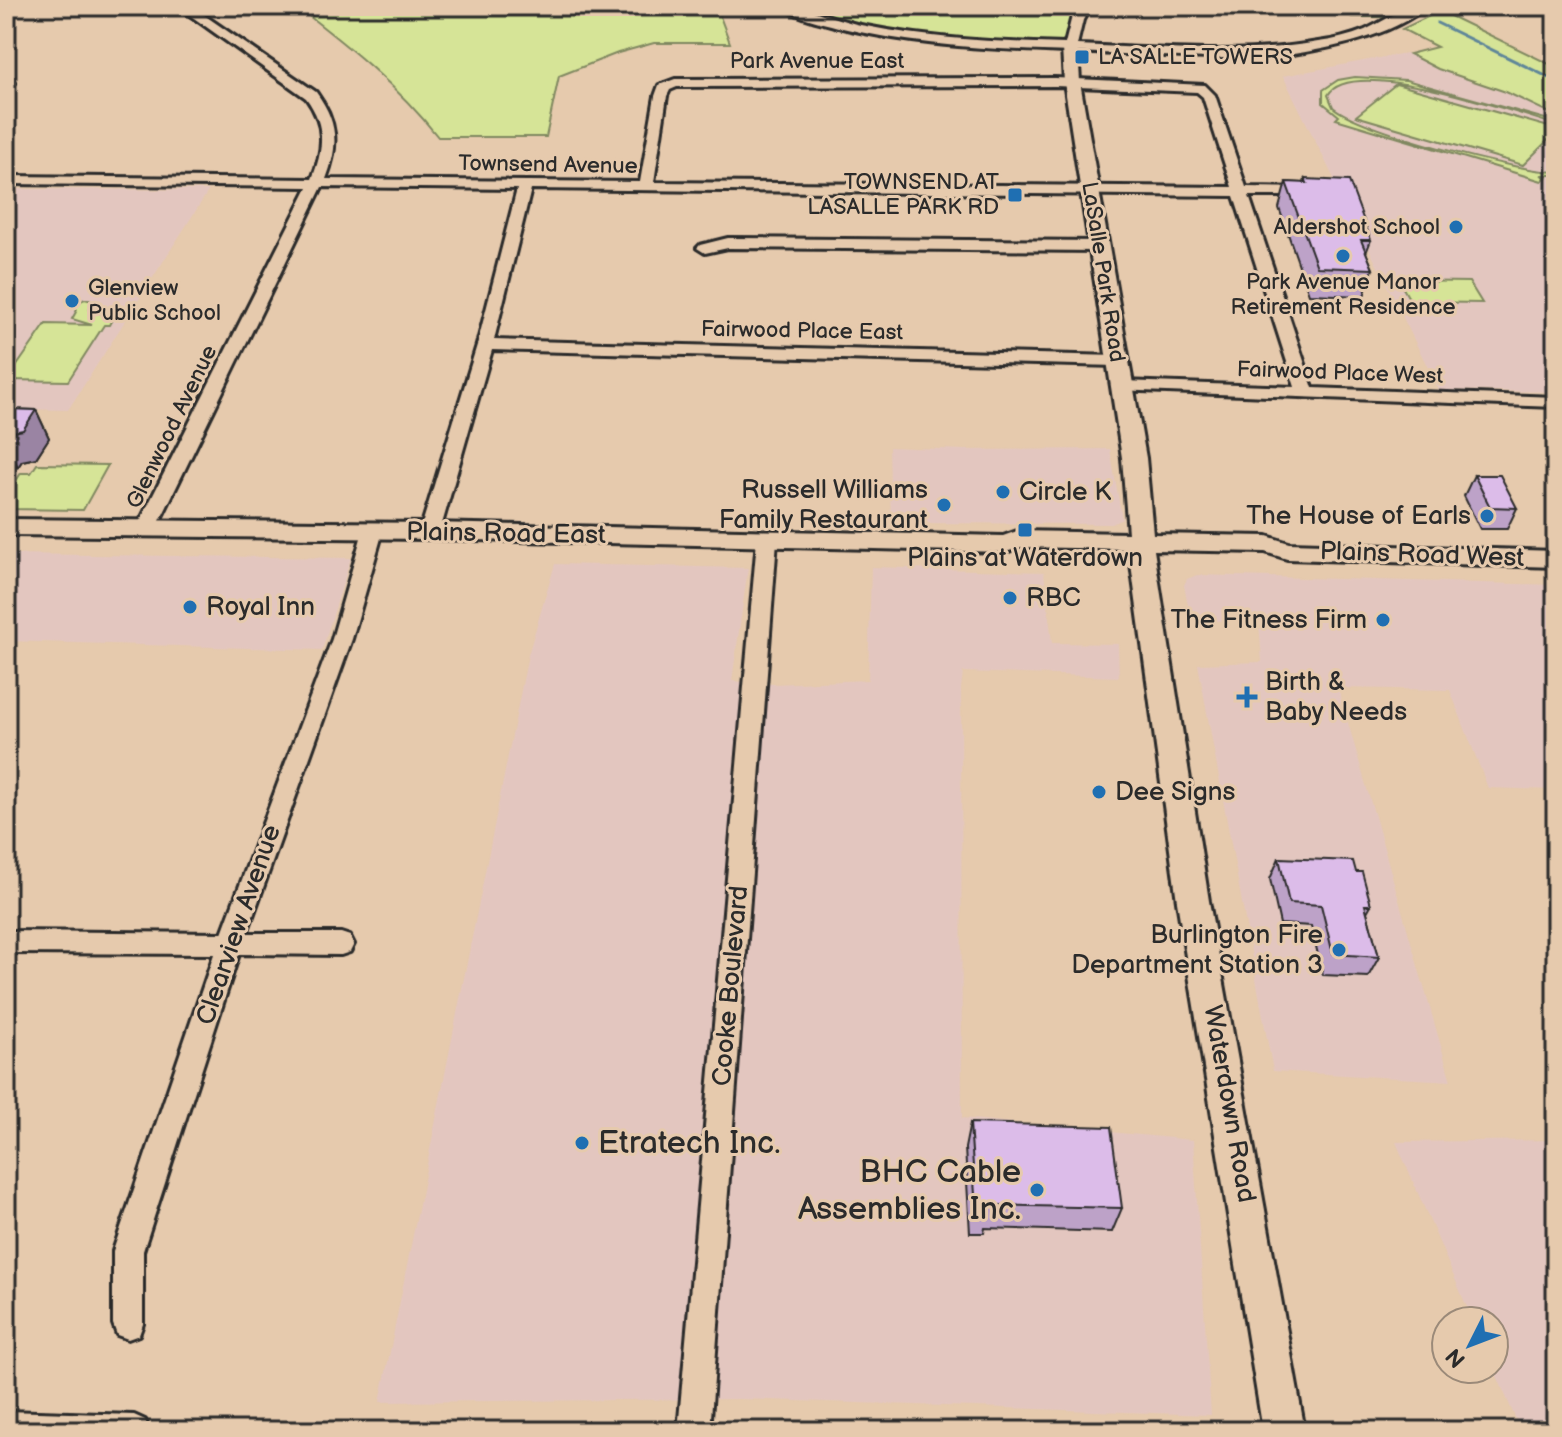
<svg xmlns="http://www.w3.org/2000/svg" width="1562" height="1437" viewBox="0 0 1562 1437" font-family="'Balsamiq Sans',sans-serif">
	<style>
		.built { fill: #e3c6bf }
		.green { fill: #d6e497; stroke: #808861; stroke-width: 2 }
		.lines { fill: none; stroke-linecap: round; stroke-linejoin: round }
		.stream { stroke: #5f8699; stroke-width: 3 }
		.minor-casing { stroke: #2b2b2b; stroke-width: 6 }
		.major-casing { stroke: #2b2b2b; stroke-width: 6 }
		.minor { fill: #e6caad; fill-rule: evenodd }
		.major { fill: #e6caad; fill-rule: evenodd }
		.wall { fill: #bda2c8; stroke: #2b2b2b; stroke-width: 2 }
		.shaded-wall { fill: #9a84a3; stroke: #2b2b2b; stroke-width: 2 }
		.building { fill: #dcbce9; stroke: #2b2b2b; stroke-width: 2 }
		.poi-dot { fill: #1f6fb2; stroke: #e6caad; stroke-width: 3 }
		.labels { text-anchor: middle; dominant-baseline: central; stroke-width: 6; stroke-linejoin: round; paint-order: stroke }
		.far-poi-label { font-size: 22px; fill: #2b2b2b; stroke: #e6caad; text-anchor: start }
		.far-street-label { font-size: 22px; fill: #2b2b2b; stroke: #e6caad }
		.poi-label { font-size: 26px; fill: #2b2b2b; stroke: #e6caad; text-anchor: start }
		.street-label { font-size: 26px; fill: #2b2b2b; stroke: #e6caad }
		.near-poi-label { font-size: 32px; fill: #2b2b2b; stroke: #e6caad; text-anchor: start }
	</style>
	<rect width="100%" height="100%" fill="#e6caad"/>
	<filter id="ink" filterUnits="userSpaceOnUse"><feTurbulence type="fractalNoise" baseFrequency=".0125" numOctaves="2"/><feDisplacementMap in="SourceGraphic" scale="16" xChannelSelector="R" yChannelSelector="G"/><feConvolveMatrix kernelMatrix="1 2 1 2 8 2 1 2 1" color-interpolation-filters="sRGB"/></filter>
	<g filter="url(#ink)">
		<!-- built -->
		<path class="built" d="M1406,53L1438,69L1506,92L1556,116V392L1439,390L1283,76Z
			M10,189L209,190L68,410L6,409V194Z
			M889,447L965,450L1110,449L1122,519L1112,524L891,523Z
			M6,554L351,558L322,650L6,641Z
			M555,564L748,568L732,681L773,684L868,680L871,567L1044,572L1052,643L1118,644L1119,677L963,672L961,688L962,1118L1193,1140L1211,1415L740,1399L380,1402L528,655Z
			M1197,575L1556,585V790L1488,788L1450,690L1338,688L1451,1081L1273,1071L1198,664L1262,662L1259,622L1191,620L1184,585L1187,579Z
			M1556,1140V1431H1521L1494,1369V1321H1473L1396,1142Z"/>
		<!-- green -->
		<path class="green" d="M296,6H724L718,11L730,43H654L618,53L559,76L546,137H438C397,85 348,46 296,6Z
			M795,6H1080L1063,42L1054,44C969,40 875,39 795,6Z
			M1324,6H1407L1384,17H1352L1340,11L1324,14L1319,9Z
			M1440,11L1549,64H1556V116L1506,92L1438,69L1409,54L1437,47L1402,29Z
			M1355,77L1406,80L1556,122V125C1517,113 1351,54 1328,95L1333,107C1359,130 1518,172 1556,172V175H1541L1546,177L1542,181L1336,119L1339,116L1323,103V90L1338,80Z
			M1396,84L1556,129V132L1523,165L1356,116Z
			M1399,281L1469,282L1482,303L1411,302Z
			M85,299L95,302L90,309L101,311L100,313L115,314L109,325H104L68,381L7,380L46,324L92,325L72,319L77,310L73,304Z
			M37,464L108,465L83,510L6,509V497L21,473H31Z"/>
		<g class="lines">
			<!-- stream -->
			<path class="stream" d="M1437,23L1556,81"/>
			<defs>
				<path id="minor" d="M177,6H191L316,92C338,122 339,145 326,179L640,182L655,96L659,85L675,79L1055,78L1205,85L1215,95L1246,187L1313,188L1320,192L1313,196H1249L1313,388L1556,397V407L1116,390L1113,386L1116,382L1122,381L1295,387L1234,196L531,189L494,340L1117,356L1125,361L1117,366L492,350L440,531L430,537L420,531L477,345L517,189L322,187L156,529L146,535L139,533L136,529L308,187L6,184V176L312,179C324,149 326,125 306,98ZM1055,86L1197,92L1203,97L1232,187L654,182L667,96L670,90L677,87Z
					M781,6C810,6 837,21 866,26C931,39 998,42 1065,44L1071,20L1079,6H1091L1083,20L1077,45C1157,48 1238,56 1318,42C1334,40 1350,36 1365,30C1387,20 1403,6 1428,6C1389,37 1334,48 1286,55C1231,62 1176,56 1122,54C1027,50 931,50 838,27C820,22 796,17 781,6Z
					M6,80L15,83L6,90Z
					M728,238L1099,241L1107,246L1099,251L728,248L705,253L697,248L700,245Z
					M373,525L383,531L352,639L247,933H341L350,936L354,944L350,952L341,955L239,954L143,1251V1324L139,1335L128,1339L117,1335L113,1324V1251L214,954L6,953V931L222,933L332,639L363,531Z
					M767,534L777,540L710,1431H678L757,540Z
					M6,1411L134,1415L145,1420L150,1431H6Z"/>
				<path id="major" d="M1070,43L1078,48L1080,82L1146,458L1153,534L1267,536L1289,543L1556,551V567L1287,559L1265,552L1154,550L1209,901L1305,1431H1263L1177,901L1129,549L1021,547L1006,552L430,539L6,535V519L430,523L1003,536L1017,531L1128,533L1122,458L1064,82L1062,48Z"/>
			</defs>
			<!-- minor casing -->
			<use href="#minor" class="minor-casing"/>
			<!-- major casing -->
			<use href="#major" class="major-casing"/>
			<!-- minor -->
			<use href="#minor" class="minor"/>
			<!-- major -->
			<use href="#major" class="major"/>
		</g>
		<!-- wall -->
		<path class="wall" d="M1305,179L1371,240L1366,253L1373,269L1364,296L1309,294L1279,208L1286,182L1304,183Z
			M6,409L36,410L49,438L36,458L22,461L18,467H6Z
			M1474,475L1517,508L1507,529H1480L1464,496Z
			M1279,858L1356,872L1371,905L1367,912L1379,957L1368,977L1323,975L1311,926L1280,924L1270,879Z
			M970,1123L1122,1208L1112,1232L985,1228L984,1233H970L965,1148Z"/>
		<!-- shaded-wall -->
		<path class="shaded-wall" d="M36,410L49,438L36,458L22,461L18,467L6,442V436Z"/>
		<!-- building -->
		<path class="building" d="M1305,179L1349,181L1371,240H1361L1373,269L1317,267L1286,182L1307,183Z
			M6,409L36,410L23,430L8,433L6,436Z
			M1474,475H1500L1517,508L1490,507Z
			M1279,858L1353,861L1356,872H1362L1371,905H1365L1379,957L1333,954L1321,905L1289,903Z
			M970,1123L1111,1127L1122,1208L989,1205L990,1209H976Z"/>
	</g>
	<!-- markers -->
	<g class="poi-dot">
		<rect x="1074" y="49" width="16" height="16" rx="4"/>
		<rect x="1007" y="187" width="16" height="16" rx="4"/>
		<circle cx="1456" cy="227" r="8"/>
		<circle cx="1343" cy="256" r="8"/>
		<circle cx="72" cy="301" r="8"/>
		<circle cx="1003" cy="492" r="8"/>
		<circle cx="944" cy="505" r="8"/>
		<circle cx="1487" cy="516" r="8"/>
		<rect x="1017" y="522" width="16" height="16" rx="4"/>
		<circle cx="1010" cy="598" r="8"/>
		<circle cx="190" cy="607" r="8"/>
		<circle cx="1383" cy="620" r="8"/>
		<path d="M1243 685h8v8h8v8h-8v8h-8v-8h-8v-8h8z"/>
		<circle cx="1099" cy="792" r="8"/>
		<circle cx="1339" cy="950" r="8"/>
		<circle cx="582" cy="1143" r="8"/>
		<circle cx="1037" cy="1190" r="8"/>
	</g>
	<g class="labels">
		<!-- far-poi labels -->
		<g class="far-poi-label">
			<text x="1098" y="57">LA SALLE TOWERS</text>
			<text x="999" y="182" text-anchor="end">TOWNSEND AT<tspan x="999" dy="25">LASALLE PARK RD</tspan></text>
			<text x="1440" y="227" text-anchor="end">Aldershot School</text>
			<text x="1343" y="282" text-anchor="middle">Park Avenue Manor<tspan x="1343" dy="25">Retirement Residence</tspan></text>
			<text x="88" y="288">Glenview<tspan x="88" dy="25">Public School</tspan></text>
		</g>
		<!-- far-street labels -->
		<g class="far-street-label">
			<text x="817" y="61">Park Avenue East</text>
			<text transform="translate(548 165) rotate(1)">Townsend Avenue</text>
			<text transform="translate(1103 272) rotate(81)">LaSalle Park Road</text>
			<text transform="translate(802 331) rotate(1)">Fairwood Place East</text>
			<text transform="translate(1340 373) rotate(2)">Fairwood Place West</text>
			<text transform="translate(172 427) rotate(-64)">Glenwood Avenue</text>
		</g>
		<!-- poi labels -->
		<g class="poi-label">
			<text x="928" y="490" text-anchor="end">Russell Williams<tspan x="928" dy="30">Family Restaurant</tspan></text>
			<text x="1019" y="492">Circle K</text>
			<text x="1471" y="516" text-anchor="end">The House of Earls</text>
			<text x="1025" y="558" text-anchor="middle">Plains at Waterdown</text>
			<text x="1026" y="598">RBC</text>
			<text x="206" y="607">Royal Inn</text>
			<text x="1367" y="620" text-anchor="end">The Fitness Firm</text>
			<text x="1265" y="682">Birth &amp;<tspan x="1265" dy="30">Baby Needs</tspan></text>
			<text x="1115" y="792">Dee Signs</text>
			<text x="1323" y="935" text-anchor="end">Burlington Fire<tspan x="1323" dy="30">Department Station 3</tspan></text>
		</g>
		<!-- street labels -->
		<g class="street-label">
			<text transform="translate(506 534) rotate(1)">Plains Road East</text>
			<text transform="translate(1422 555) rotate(2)">Plains Road West</text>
			<text transform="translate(239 925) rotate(-71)">Clearview Avenue</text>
			<text transform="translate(731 986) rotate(-85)">Cooke Boulevard</text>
			<text transform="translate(1229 1104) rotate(80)">Waterdown Road</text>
		</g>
		<!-- near-poi labels -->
		<g class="near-poi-label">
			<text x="598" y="1143">Etratech Inc.</text>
			<text x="1021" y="1172" text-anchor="end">BHC Cable<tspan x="1021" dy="37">Assemblies Inc.</tspan></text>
		</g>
	</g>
	<!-- margin -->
	<rect width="1562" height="1437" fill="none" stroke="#e6caad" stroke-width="32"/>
	<rect x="16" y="16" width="1530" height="1405" fill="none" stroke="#2b2b2b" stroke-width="3" filter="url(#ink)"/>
	<!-- north arrow -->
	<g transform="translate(1470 1345) rotate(228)"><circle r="38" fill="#e6caad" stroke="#9b8a79" stroke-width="2"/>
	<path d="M0-6L14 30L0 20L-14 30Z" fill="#1f6fb2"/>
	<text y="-12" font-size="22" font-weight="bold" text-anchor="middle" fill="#2b2b2b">N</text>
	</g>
</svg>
